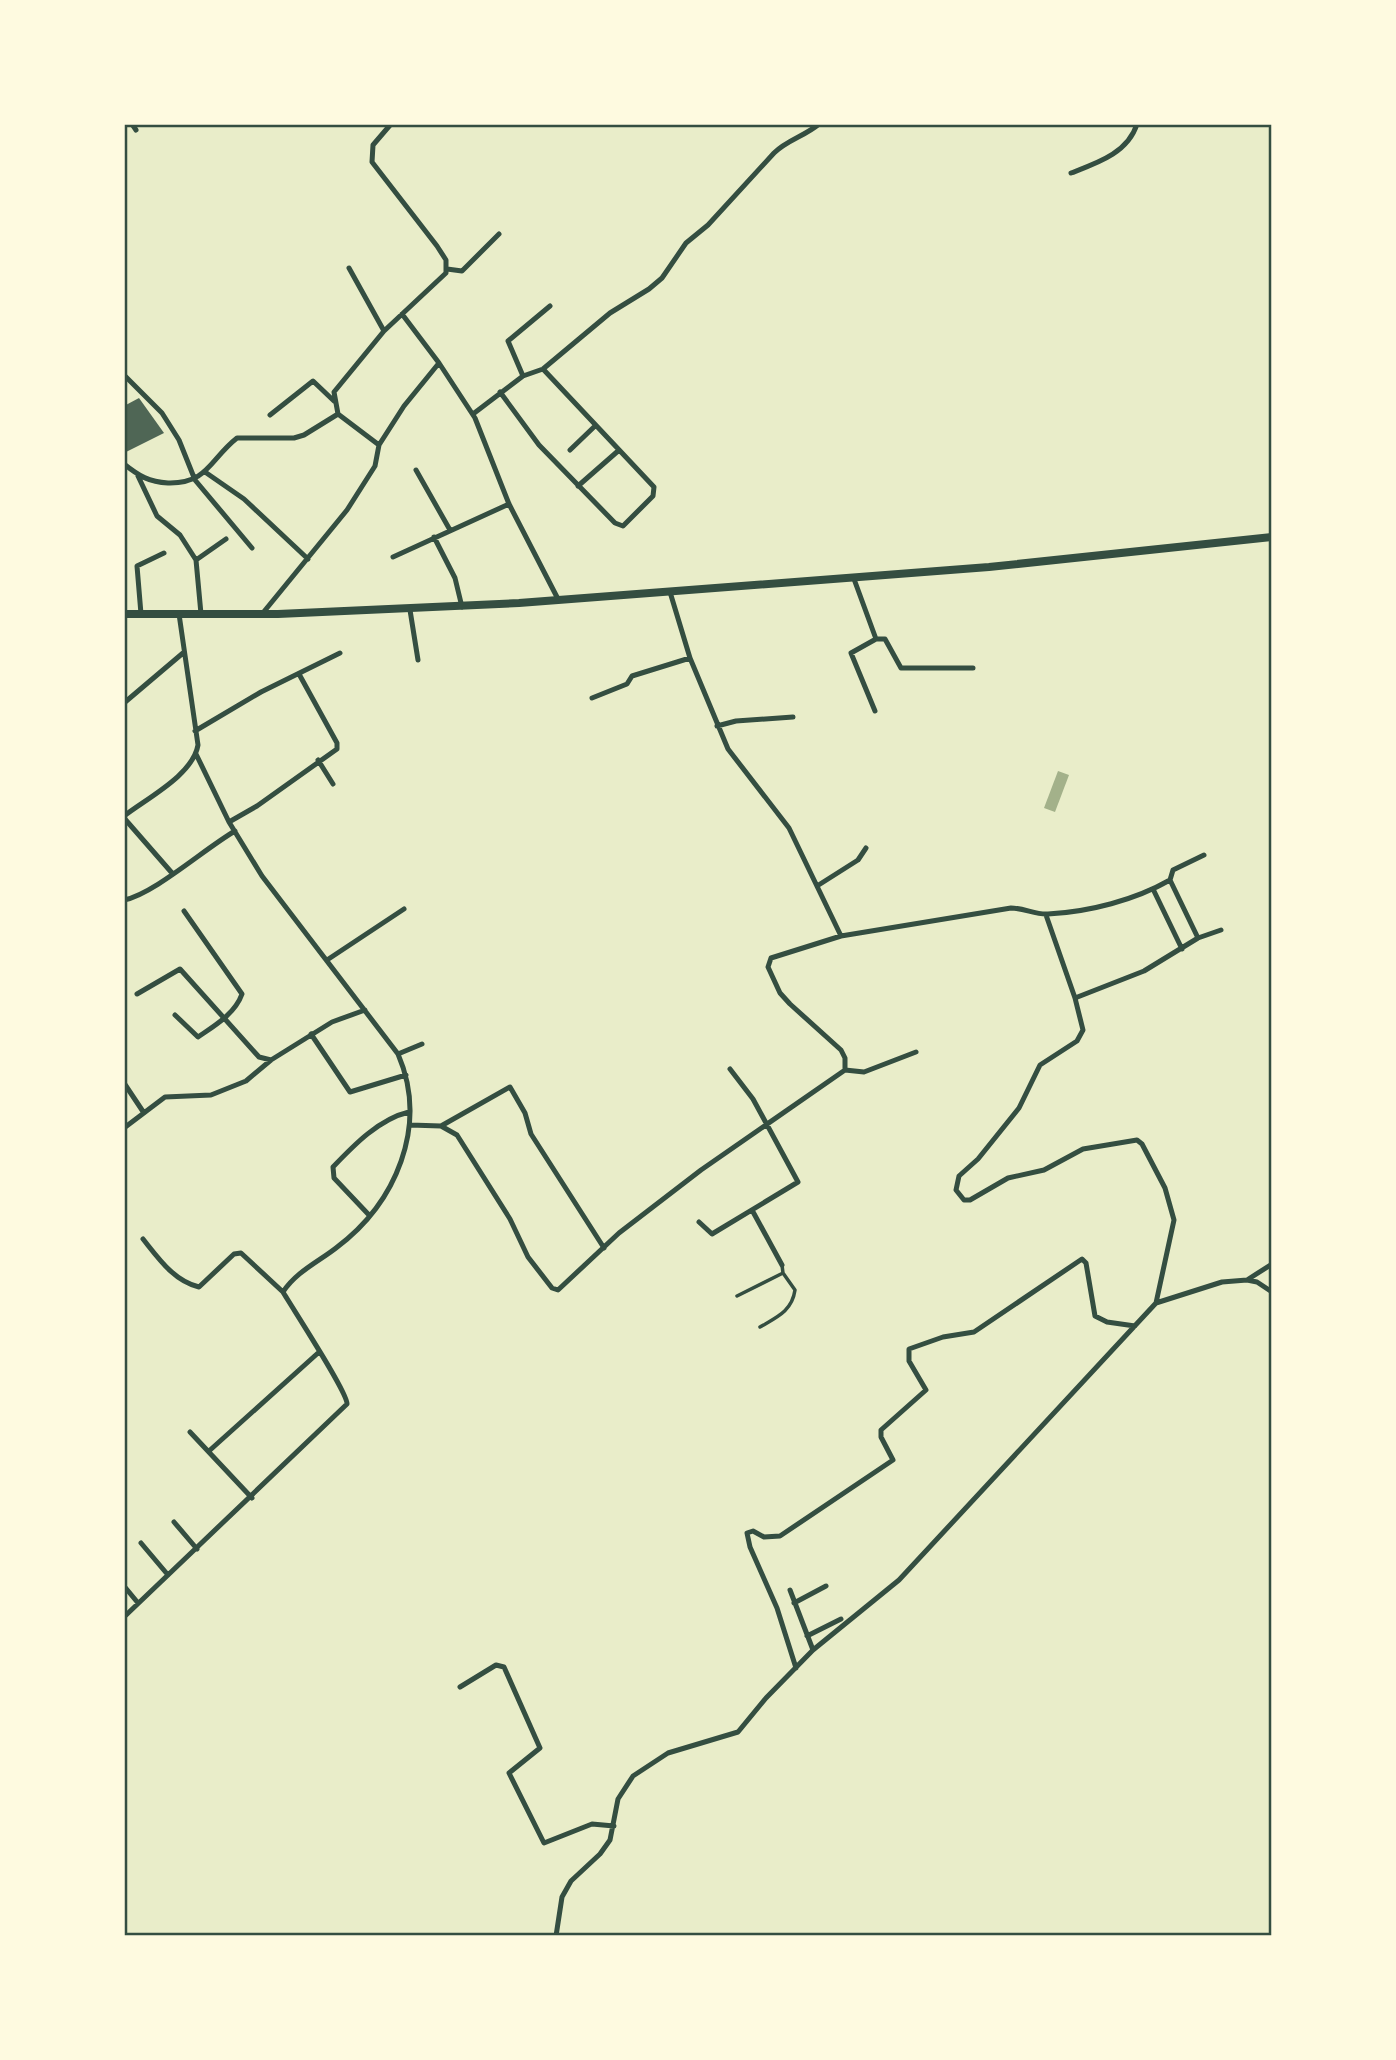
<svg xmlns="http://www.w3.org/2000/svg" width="1396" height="2060" viewBox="0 0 1396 2060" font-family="Jost,sans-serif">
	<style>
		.water { fill: #a3b18a }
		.building { fill: #4f6655 }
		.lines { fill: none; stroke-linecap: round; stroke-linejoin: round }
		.pedestrian { stroke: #344e41; stroke-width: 3.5 }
		.minor { stroke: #344e41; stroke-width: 5 }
		.primary { stroke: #344e41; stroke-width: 8 }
		.neatline { fill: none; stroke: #344e41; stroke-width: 2.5 }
	</style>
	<rect width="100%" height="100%" fill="#e9edc9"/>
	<!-- water -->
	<path class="water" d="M1058,771L1069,775L1055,812L1044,808Z"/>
	<!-- building -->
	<path class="building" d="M139,398L164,433L124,453V406Z"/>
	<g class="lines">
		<!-- pedestrian -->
		<path class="pedestrian" d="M737,1296L783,1273
			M760,1327C777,1317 792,1311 795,1290L783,1273L782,1265"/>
		<!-- minor -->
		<path class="minor" d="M132,124L136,130
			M1071,173C1097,163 1128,153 1137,124
			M349,268L384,331
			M447,269L462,271L499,234
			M439,363L475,418L509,504L558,599
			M124,375L162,413L179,440L195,480L252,548
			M523,376L508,341L550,306
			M500,392L539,445L615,523L623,526L653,496L654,487L543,369
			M473,414L523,376L543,369L610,313L649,289L662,278L686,243L708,225L774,153C787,140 805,136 819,124
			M270,415L313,381L334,401
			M379,445L338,414L334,392L384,331L446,273V260L437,246L372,162L373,145L391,124
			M570,450L595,426
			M124,464C139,476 149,482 168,483C208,484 210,459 237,438H294L304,435L338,414
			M416,470L450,530
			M205,472L244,499L308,559
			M138,476L157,516L180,535L196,560L201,614
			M578,486L618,451
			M434,537L455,578L462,607
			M393,557L509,504
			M196,560L226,539
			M854,579L876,639H885L901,668H973
			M670,592L690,658L728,749L789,828L841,936
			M410,610L418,660
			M141,614L137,566L164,553
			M262,614L347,510L375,466L379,445L404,406L439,363L402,314
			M592,698L627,684L632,676L690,658
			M124,703L183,653
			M875,711L851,653L876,639
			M717,726L736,721L793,717
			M195,731L261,692L340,653
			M318,760L333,784
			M124,816C147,798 193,775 198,745L179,614
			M124,818L172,873
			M229,822L257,806L337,749V743L299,674
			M1170,880L1198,938
			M817,886L858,860L866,848
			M1153,889L1182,949
			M124,900C154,894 204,849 235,831
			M1046,915L1075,998L1083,1030L1077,1041L1040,1065L1019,1108L978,1159L959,1176L956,1190L964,1200H970L1008,1178L1044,1170L1083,1149L1137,1140L1142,1144L1165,1188L1174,1220L1156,1303
			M327,960L404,909
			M137,994L180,969L259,1057L271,1060L332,1022L365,1010
			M1075,998L1144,971L1198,938L1221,930
			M175,1015L198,1037C214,1026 235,1014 242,994L184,911
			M311,1034L350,1092L406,1075
			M398,1054L422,1044
			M845,1070L864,1072L916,1052
			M124,1083L144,1113
			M410,1125L441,1126L457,1135L510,1219L528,1257L552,1288L558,1290L619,1233L701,1170L845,1070V1058L841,1050L790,1004L780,993L768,967L771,958L841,936L1011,908C1024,908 1036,915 1048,914C1089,912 1135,900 1170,880L1173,870L1204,855
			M441,1126L510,1087L525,1113L531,1134L604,1248
			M124,1128L165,1097L211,1095L246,1081L271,1060
			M752,1210L782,1265
			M369,1215L334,1178L333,1167C354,1145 379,1119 409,1112
			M699,1222L712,1234L798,1182L753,1099L730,1069
			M143,1239C159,1259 174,1281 199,1287L234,1254L241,1253L283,1292
			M1247,1280L1272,1264
			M190,1432L252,1498
			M209,1451L318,1353
			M174,1522L197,1549
			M141,1543L168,1575
			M124,1586L138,1603
			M790,1590L813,1650
			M794,1603L826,1586
			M124,1617L347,1404C348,1393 293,1309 283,1292C296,1272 318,1262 336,1248C396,1203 429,1126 398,1054L262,876L229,822L196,754
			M807,1636L841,1619
			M796,1668L777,1608L750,1547L747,1533L753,1531L764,1537L780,1536L893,1460L881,1437V1430L926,1390L909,1361V1349L943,1337L974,1332L1082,1259L1086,1263L1095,1316L1107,1322L1135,1326
			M460,1687L496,1665L504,1667L540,1748L509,1773L544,1843L592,1824L614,1826
			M556,1936L562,1897L571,1881L600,1854L610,1840L618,1799L633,1776L668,1753L738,1732L766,1698L813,1650L899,1580L1156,1303L1222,1282L1247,1280L1257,1282L1272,1292"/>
		<!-- primary -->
		<path class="primary" d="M124,614H278L519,603L989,567L1272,537"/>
	</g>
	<!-- border -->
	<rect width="1396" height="2060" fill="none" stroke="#fefae0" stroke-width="252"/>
	<rect x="126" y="126" width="1144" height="1808" class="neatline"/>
</svg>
